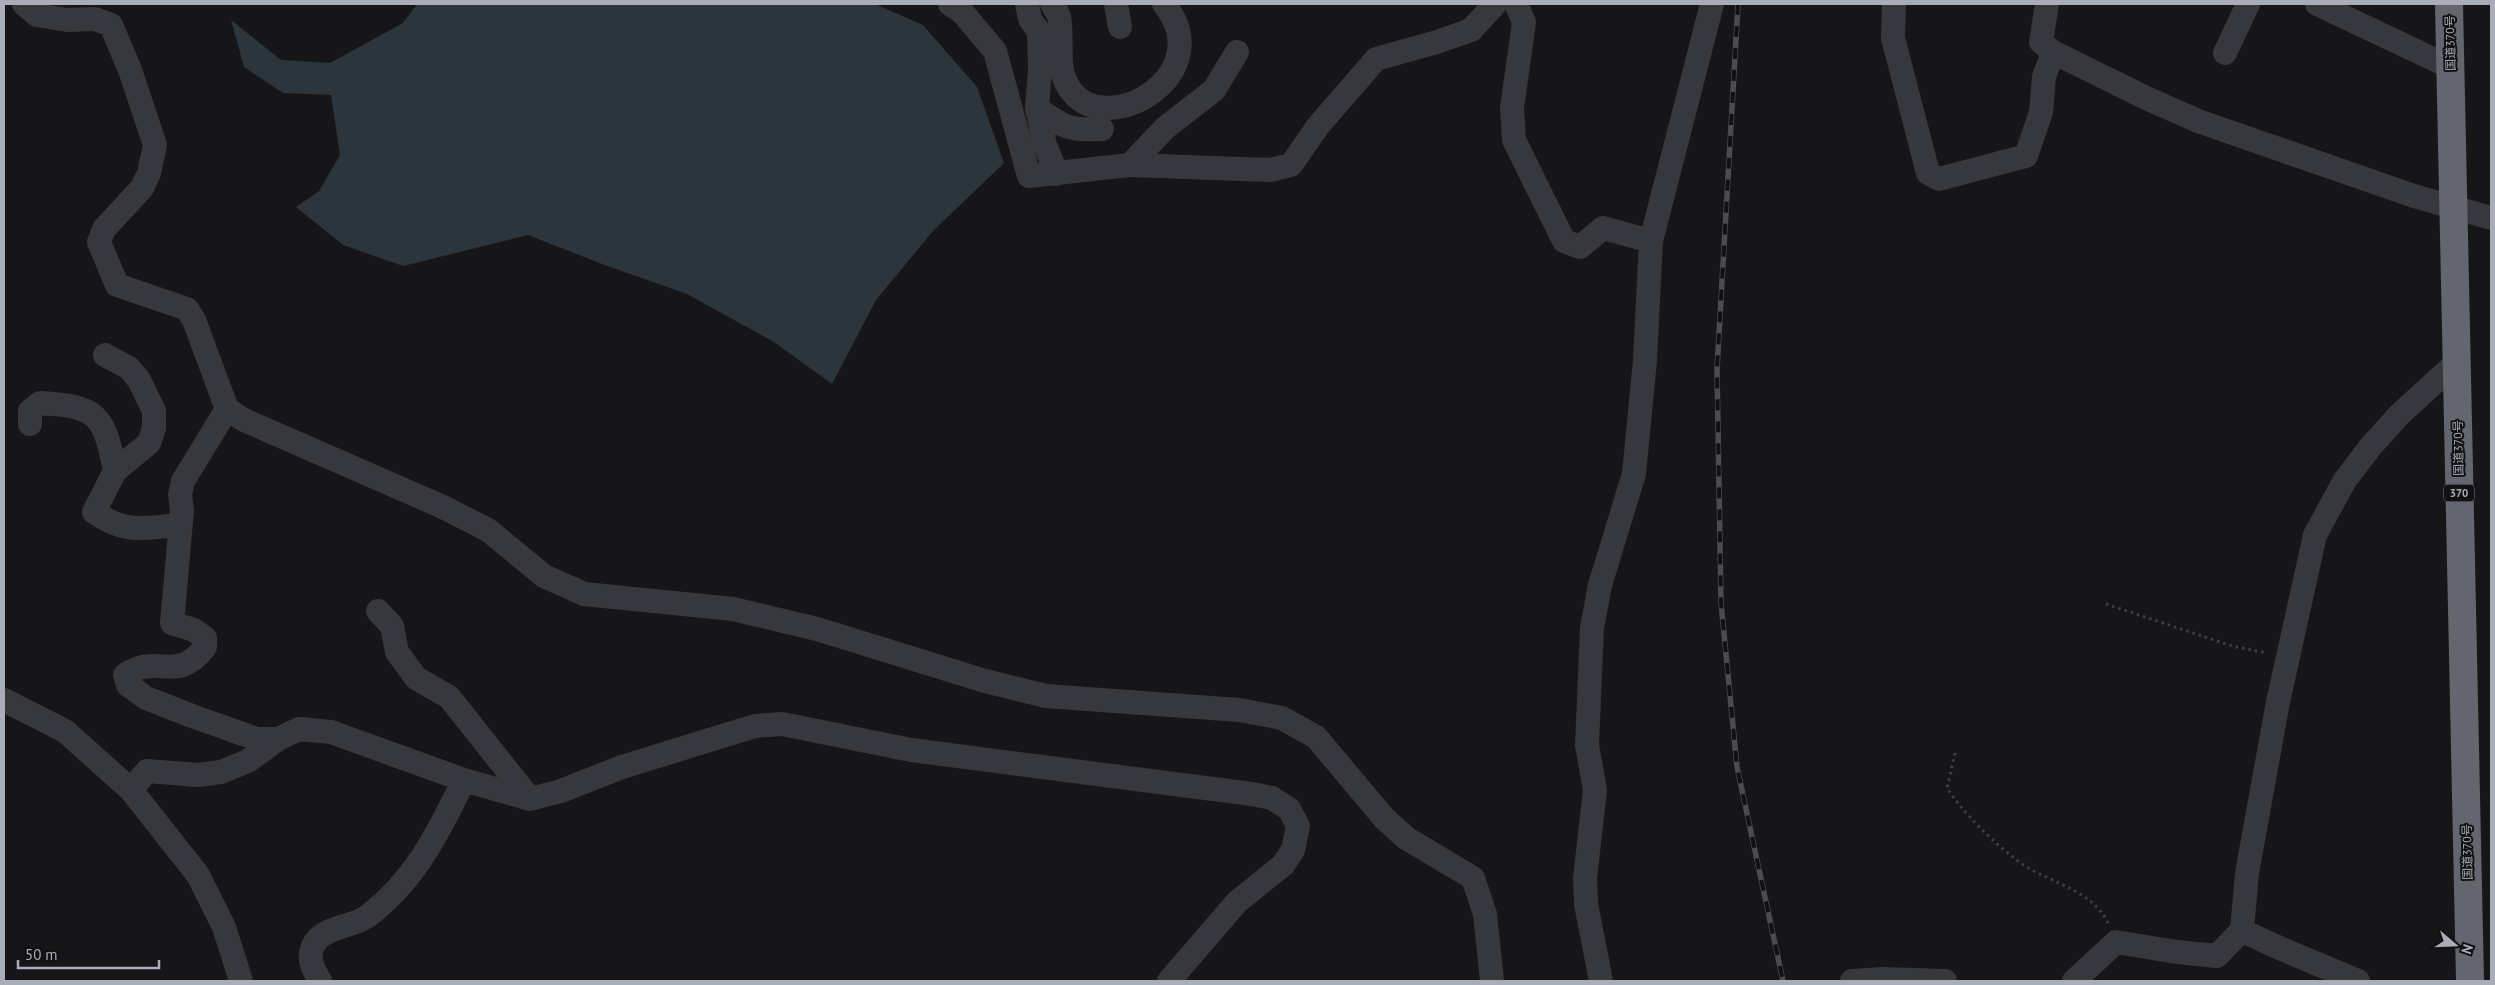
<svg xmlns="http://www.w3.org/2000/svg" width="2495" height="985" viewBox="0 0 2495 985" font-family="'PT Sans','Noto Sans JP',sans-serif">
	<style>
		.water { fill: #2c353c }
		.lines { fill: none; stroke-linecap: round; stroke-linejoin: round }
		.path { stroke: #3d3f44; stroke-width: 3; stroke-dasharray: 2.5 4; stroke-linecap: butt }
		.minor { stroke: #37383d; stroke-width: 24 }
		.highway { stroke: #63666e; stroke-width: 28 }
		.rail-casing { stroke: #4a4c52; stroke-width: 5.5 }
		.rail { stroke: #111113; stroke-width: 4; stroke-dasharray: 11; stroke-linecap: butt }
		.labels { text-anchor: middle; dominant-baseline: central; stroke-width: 4; stroke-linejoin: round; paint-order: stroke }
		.shield { fill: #111113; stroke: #7b7e86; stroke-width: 1 }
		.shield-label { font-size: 11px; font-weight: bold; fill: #a8adb8 }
		.street-label { font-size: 12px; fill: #a8adb8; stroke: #111113 }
	</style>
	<rect width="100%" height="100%" fill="#161618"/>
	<!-- water -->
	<path class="water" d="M417,4H875L923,25L977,87L1004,163L933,231L876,300L832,384L774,342L687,294L602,264L528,235L403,266L343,245L296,207L319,191L340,155L331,95L283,93L244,67L231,20L281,60L330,63L403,23Z"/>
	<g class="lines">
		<!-- path -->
		<path class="path" d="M2106,604L2232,646L2267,653
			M1955,753L1947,788C1965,815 1992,841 2018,861C2047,883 2091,888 2108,923"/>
		<!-- minor -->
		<path class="minor" d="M24,4L37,15L67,20L95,19L111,25L130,70L155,145L149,173L142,188L104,229L99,242L117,285L187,309L194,320L227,409L244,420L443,507L488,530L544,576L584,594L733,609L817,629L985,681L1046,696L1239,710L1282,718L1316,737L1384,818L1406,838L1473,878L1485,914L1492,981
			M950,4L963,13L995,51L1029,176L1130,165L1270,170L1291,165L1318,126L1376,59L1437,42L1471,30L1495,4
			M1027,4L1030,19L1039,32L1040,70L1037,108L1045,145L1057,174
			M1052,4C1054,8 1058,13 1059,17C1064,42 1054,70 1072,92C1110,139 1220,73 1164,4
			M1116,4L1120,27
			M1516,4L1524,22L1512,108L1514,140L1564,241L1580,247L1603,228L1651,241
			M1894,4L1893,38L1928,173L1939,179L2026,156L2041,112L2044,77L2053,52
			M2047,4L2041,42L2053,52L2144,97L2198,121L2414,196L2491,218
			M2317,4L2450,67
			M2225,53L2248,4
			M1037,108C1063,127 1069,131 1102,129
			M1130,165L1165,128L1214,90L1237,52
			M105,355L129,368L139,380L154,411V428L149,443L115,471L94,512C126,534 143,528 180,525
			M227,409L183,481L180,495L182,510L172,623L194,630L205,638V647C176,685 157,652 125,675L128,685L146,698L192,716L257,739H278
			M30,424V411L40,403C99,406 104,416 115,471
			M378,611L392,626L397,652L416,678L449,697L530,799
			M4,700L65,731L131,790L198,875L224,927L241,981
			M131,790L147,771L198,775L221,772L248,761L278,739L299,729L331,732L464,780L530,799L561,791L622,767L755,726L782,724L911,750L1252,794L1272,798L1289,809L1298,826L1293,850L1283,865L1237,902L1169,981
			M2242,930C2279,950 2320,964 2358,981
			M320,981C314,970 307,960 313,946C322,926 352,928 368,916C416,879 438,833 464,780
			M1601,981L1586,904L1585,878L1595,790L1587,745L1592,628L1600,585L1634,474L1645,360L1651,241L1712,4
			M1852,981L1883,979L1945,981
			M2074,981L2116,942L2177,952L2217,956L2242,930L2247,873L2278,702L2315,535L2345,480L2371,446L2400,414L2456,363"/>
		<!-- highway -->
		<path class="highway" d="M2449,4L2470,981"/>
		<defs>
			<path id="rail" d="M1738,4L1717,369L1721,603L1737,767L1783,981"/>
		</defs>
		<!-- rail casing -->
		<use href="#rail" class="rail-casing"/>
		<!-- rail -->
		<use href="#rail" class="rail"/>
	</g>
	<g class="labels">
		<!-- shield labels -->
		<rect class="shield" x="2444" y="484.5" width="30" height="17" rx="4"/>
		<g class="shield-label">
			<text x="2459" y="493">370</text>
		</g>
		<!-- street labels -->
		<g class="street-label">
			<text transform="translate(2450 43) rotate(-91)">国道370号</text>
			<text transform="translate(2458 448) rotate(-91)">国道370号</text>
			<text transform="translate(2467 852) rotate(-91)">国道370号</text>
		</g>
	</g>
	<!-- border -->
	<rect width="2495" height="985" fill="none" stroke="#a8adb8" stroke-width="10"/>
	<!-- north arrow -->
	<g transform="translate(2455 945) rotate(109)" stroke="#111113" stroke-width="4" paint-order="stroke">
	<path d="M0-4L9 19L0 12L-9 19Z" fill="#a8adb8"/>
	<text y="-8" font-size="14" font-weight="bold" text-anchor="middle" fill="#a8adb8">N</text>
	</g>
	<!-- scale -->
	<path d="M18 960v8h141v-8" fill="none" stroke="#a8adb8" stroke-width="2.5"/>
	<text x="25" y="960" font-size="15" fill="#a8adb8" stroke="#111113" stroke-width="4" paint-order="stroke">50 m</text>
</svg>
